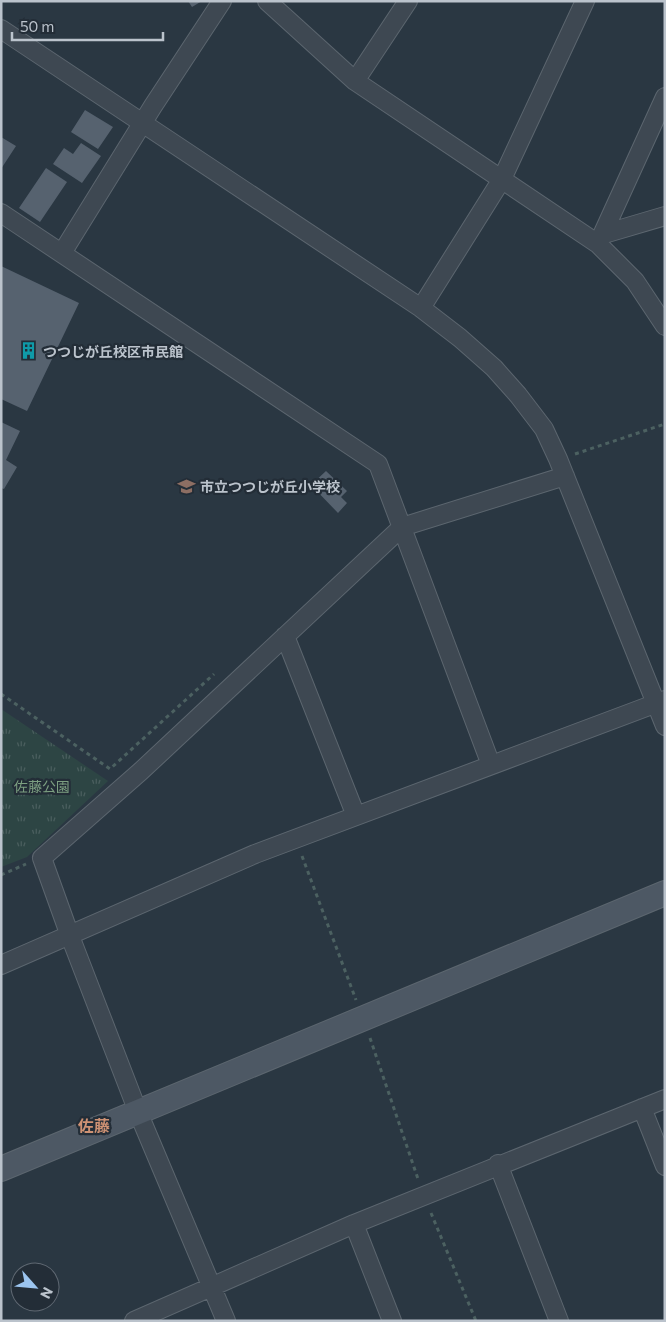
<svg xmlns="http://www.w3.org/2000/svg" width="666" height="1322" viewBox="0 0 666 1322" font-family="Commissioner,'Noto Sans JP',sans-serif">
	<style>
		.grass { fill: url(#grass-tufts) }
		.building { fill: #56626f }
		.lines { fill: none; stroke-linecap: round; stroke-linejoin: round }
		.street-casing { stroke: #5c666f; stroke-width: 20 }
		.secondary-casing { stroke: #5c666f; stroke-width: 26 }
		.path { stroke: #4c6161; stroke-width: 3; stroke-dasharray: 4 4; stroke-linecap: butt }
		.street { stroke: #3e4852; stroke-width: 18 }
		.secondary { stroke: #4d5864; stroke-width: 24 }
		.labels { text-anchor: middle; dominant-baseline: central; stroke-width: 4.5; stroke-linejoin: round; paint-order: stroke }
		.poi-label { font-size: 14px; font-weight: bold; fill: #bbc3cc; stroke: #232d37; text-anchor: start }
		.park-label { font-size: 14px; fill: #7c9f81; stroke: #232d37 }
		.quarter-label { font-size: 16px; font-weight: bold; fill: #ce9274; stroke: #232d37 }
	</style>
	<defs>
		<pattern id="grass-tufts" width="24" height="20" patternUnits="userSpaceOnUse" patternTransform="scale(1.25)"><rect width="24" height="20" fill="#2d4544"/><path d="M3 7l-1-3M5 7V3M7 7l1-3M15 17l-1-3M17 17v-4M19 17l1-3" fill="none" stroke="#4a5e5e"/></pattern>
	</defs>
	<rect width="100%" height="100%" fill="#2a3742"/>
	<!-- grass -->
	<path class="grass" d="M1,709L108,781L27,857L1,867Z"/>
	<!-- building -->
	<path class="building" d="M188,1H202L192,7Z
		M85,110L113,127L98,149L71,132Z
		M1,137L16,146L1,169Z
		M81,143L101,156L82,183L53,164L64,148L73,154Z
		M46,168L67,182L40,222L19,208Z
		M1,266L79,303L27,411L1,399Z
		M1,422L20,431L6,460L17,467L4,489L1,488Z
		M326,471L347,491L341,497L347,503L338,513L311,485Z"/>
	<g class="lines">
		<defs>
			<path id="street" d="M267,1L355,81L598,244L635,281L665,326
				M1,29L421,308L460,338L494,368L518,395L544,429L558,459L665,726
				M355,81L408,1
				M1,213L378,464L491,765
				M604,234L665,216
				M598,244L665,97
				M62,253L153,106L222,1
				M421,308L502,179L585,1
				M285,636L356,816
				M1,965L255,854L665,700
				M642,1108L665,1166
				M498,1164L559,1321
				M354,1224L392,1321
				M134,1321L354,1224L665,1099
				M226,1321L138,1112L70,936L42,858L141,771L402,527L565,476"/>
			<path id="secondary" d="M1,1169L665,893"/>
		</defs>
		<!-- street casing -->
		<use href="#street" class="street-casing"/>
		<!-- secondary casing -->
		<use href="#secondary" class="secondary-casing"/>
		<!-- path -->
		<path class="path" d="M575,454L665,424
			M1,694L110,769L214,674
			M302,856L356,1000
			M1,875L26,864
			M370,1038L418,1179
			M431,1213L476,1321"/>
		<!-- street -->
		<use href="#street" class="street"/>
		<!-- secondary -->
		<use href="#secondary" class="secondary"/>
	</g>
	<!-- icons -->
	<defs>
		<symbol id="building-bare" viewBox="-9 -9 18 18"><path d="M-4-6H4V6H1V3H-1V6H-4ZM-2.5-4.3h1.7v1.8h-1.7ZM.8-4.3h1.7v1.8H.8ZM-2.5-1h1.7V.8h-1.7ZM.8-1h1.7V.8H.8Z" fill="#0f9aa8" stroke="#232d37" stroke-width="2.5" paint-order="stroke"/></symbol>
		<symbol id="school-bare" viewBox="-9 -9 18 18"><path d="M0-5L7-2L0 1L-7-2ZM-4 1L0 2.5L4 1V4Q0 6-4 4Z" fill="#8d6e63" stroke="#232d37" stroke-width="2.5" paint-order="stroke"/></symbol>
	</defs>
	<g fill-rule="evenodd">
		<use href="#building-bare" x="16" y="338" width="25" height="25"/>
		<use href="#school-bare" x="174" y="474" width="25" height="25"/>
	</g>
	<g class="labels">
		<!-- poi labels -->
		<g class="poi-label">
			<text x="43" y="351">つつじが丘校区市民館</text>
			<text x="200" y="486">市立つつじが丘小学校</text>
		</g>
		<!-- park labels -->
		<g class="park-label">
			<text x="42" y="786">佐藤公園</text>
		</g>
		<!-- quarter labels -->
		<g class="quarter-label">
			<text x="94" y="1125">佐藤</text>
		</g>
	</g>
	<!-- border -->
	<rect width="666" height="1322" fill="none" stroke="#bbc3cc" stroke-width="5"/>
	<!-- north arrow -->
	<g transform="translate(35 1287) rotate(117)"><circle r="24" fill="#232d37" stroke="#606973"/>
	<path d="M0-4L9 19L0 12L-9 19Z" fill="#9cc5f0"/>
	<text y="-8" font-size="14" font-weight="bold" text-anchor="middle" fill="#bbc3cc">N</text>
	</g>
	<!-- scale -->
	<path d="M12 32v8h151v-8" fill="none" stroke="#bbc3cc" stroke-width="2.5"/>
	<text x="20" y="32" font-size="15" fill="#bbc3cc" stroke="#232d37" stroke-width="4" paint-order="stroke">50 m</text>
</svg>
